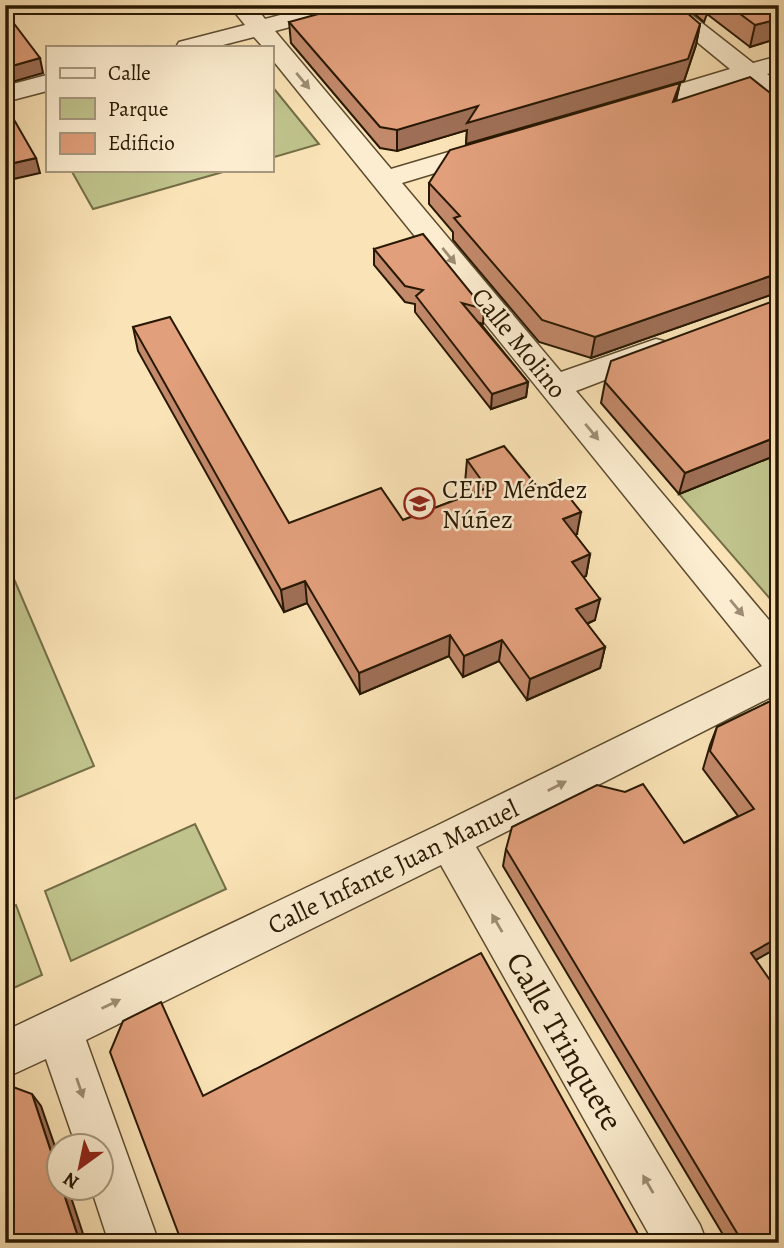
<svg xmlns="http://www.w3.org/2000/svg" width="784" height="1248" viewBox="0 0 784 1248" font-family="Alegreya,serif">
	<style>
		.green { fill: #c0c38c; stroke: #746e47; stroke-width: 2 }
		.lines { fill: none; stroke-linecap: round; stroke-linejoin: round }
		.street-casing { stroke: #5c4b2f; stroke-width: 3 }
		.street { fill: #fcedd0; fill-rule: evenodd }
		.wall { fill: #c2896a; stroke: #281802; stroke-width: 2 }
		.shaded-wall { fill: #9e6f56; stroke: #281802; stroke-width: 2 }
		.building { fill: #e19f7b; stroke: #281802; stroke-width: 2 }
		.oneway { fill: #9d8d73 }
		.labels { text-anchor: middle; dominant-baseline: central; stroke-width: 5; stroke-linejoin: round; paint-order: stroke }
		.street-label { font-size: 26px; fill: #281802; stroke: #fcedd0 }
		.poi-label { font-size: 26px; fill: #281802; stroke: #fcedd0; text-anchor: start }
		.near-street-label { font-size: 32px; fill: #281802; stroke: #fcedd0 }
	</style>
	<rect width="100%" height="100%" fill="#fae3b6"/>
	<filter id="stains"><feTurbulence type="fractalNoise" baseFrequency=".00286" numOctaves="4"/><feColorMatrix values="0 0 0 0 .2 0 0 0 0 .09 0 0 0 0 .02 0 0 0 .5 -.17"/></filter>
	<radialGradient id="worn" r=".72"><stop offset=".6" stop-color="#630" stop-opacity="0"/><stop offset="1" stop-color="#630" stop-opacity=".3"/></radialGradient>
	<!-- green -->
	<path class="green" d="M271,85L319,144L271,158Z
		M71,170H230L93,209Z
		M779,454V609L679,494Z
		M5,558L94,766L5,803Z
		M195,824L226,889L71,961L45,891Z
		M16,905L42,975L5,992V910Z"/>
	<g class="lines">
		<defs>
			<path id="street" d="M229,5H254L265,19L318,5H358L354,10L275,31L391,169L489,140L498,142L502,148L498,154L402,183L561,372L656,339L667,342L671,349L667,356L576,391L779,632V693L476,847L700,1225L707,1243H654L441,865L86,1040L159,1243H109L91,1188H102V1146H76L46,1059L5,1078V1031L434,827L762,666L271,58V47H263L254,37L215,47H176L179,42L245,25Z
				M652,5H679L753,63L779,56V71L767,74L779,83V104L770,101L745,81L638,112L629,115L620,112L616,107L620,102L730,69Z
				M47,75V91L5,102V86Z"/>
		</defs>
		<!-- street casing -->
		<use href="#street" class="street-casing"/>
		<!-- street -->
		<use href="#street" class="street"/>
	</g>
	<!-- wall -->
	<path class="wall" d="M684,5H779V38L750,47L707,14L704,22Z
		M289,22L700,24L696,45L684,81L466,144L467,130L397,151L380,148L291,43Z
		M680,83L676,101L779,100V292L591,358L539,342L453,240V232L429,204V183Z
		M374,249L484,309L483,324L480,323L528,382L526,397L491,409L415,312V304L405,302L374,265Z
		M779,299V454L679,494L601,403L605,382Z
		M133,327L289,523L403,520L473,493L465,483L467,460L539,489L577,534L575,535L590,554L586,576L583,577L595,620L587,624L605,647L600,668L527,700L499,661L463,677L449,656L360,694L307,603L284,612L138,351Z
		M779,697V947L755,960L779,1243H728L503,866L506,849L684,843L738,816L703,769L710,745L717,727Z"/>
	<!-- shaded-wall -->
	<path class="shaded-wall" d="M779,19V38L750,47L755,25Z
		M700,24L696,45L684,81L466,144L467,130L397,151V130Z
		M40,58L43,73L5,84V68Z
		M680,83L675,104L673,102Z
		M36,158L40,173L5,181V165Z
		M779,273V292L591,358L595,337Z
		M528,382L526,397L491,409L492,394Z
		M779,436V454L679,494L685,473Z
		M581,512L577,534L559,542L563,519Z
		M590,554L586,576L567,584L572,562Z
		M305,581L307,603L284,612L281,590Z
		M600,599L595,620L572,630L576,609Z
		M450,635L449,656L360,694L359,673Z
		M502,640L499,661L463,677L464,656Z
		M605,647L600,668L527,700L530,679Z
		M779,937V947L741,968L751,953Z
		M32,1094L41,1106L60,1161V1179Z
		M62,1188H68L86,1243H80Z"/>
	<!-- building -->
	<path class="building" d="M351,5H678L700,24L688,59L467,123L478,106L397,130L380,127L289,22Z
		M728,5H779V19L755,25Z
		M6,13L40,58L5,68V14Z
		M750,77L779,100V273L595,337L542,320L454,218L460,216L429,183L450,150L680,83L673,102Z
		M5,104L36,158L5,165Z
		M423,234L484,309L462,303L528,382L492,394L416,296L423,290L405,286L374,249Z
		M779,299V436L685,473L605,382L611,361Z
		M170,317L289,523L381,488L403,520L487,488L467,460L504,446L539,489L557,482L581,512L563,519L590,554L572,562L600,599L576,609L605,647L530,679L502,640L464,656L450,635L359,673L305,581L281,590L133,327Z
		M779,697V937L751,953L779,993V1243H743L506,849L512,827L597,785L625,792L643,784L684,843L754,809L710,751L717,727Z
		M481,953L643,1243H182L110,1052L123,1021L161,1002L203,1096Z
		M5,1084L32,1094L60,1179V1188H62L80,1243H5Z"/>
	<!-- one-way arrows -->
	<defs><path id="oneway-solid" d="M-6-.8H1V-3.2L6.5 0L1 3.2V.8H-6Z" transform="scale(1.75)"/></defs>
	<g class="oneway">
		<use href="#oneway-solid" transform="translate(303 81) rotate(50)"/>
		<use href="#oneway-solid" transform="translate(449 256) rotate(51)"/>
		<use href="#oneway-solid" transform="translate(592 432) rotate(50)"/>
		<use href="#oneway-solid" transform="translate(737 608) rotate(50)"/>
		<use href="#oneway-solid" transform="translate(557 786) rotate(-27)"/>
		<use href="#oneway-solid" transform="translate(497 923) rotate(-120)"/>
		<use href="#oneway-solid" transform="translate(111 1004) rotate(-26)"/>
		<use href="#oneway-solid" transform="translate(80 1088) rotate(71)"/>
		<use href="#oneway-solid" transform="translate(648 1184) rotate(-120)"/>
	</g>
	<!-- icons -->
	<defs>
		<symbol id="school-ring" viewBox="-11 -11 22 22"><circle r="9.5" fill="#fcedd0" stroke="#8f2418" stroke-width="1.5"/><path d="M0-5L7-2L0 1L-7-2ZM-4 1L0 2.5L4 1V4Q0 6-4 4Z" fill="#8f2418"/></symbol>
	</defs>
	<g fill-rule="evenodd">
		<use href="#school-ring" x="402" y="486" width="35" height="35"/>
	</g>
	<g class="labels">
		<!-- street labels -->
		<g class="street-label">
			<text transform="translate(519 343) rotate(51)">Calle Molino</text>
			<text transform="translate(393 867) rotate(-26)">Calle Infante Juan Manuel</text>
		</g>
		<!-- poi labels -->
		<g class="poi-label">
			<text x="442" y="489">CEIP Méndez<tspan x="442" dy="30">Núñez</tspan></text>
		</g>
		<!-- near-street labels -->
		<g class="near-street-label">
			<text transform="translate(565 1041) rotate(60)">Calle Trinquete</text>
		</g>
	</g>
	<!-- margin -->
	<rect width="784" height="1248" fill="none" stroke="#fae3b6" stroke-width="28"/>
	<rect x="7" y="7" width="770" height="1234" fill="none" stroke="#281802" stroke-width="3.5"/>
	<rect x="14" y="14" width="756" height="1220" fill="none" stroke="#281802" stroke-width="2"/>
	<!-- legend -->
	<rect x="46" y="46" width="228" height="126" fill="#fcedd0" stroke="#a7987e" stroke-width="2"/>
	<rect x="60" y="68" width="35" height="10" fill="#fcedd0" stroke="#a7987e" stroke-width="2"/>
	<text x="108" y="80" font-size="21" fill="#281802">Calle</text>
	<rect x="60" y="98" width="35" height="21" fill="#c0c38c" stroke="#a7987e" stroke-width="2"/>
	<text x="108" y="116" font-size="21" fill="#281802">Parque</text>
	<rect x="60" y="133" width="35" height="21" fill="#e19f7b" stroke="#a7987e" stroke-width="2"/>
	<text x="108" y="150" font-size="21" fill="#281802">Edificio</text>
	<!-- north arrow -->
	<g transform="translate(80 1167) rotate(213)"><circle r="33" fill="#fcedd0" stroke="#a7987e" stroke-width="2"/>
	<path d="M0-5L12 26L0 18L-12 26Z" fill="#8f2418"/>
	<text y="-10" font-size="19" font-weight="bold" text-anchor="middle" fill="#281802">N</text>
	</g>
	<rect width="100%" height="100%" filter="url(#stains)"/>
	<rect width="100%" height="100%" fill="url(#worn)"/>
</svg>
